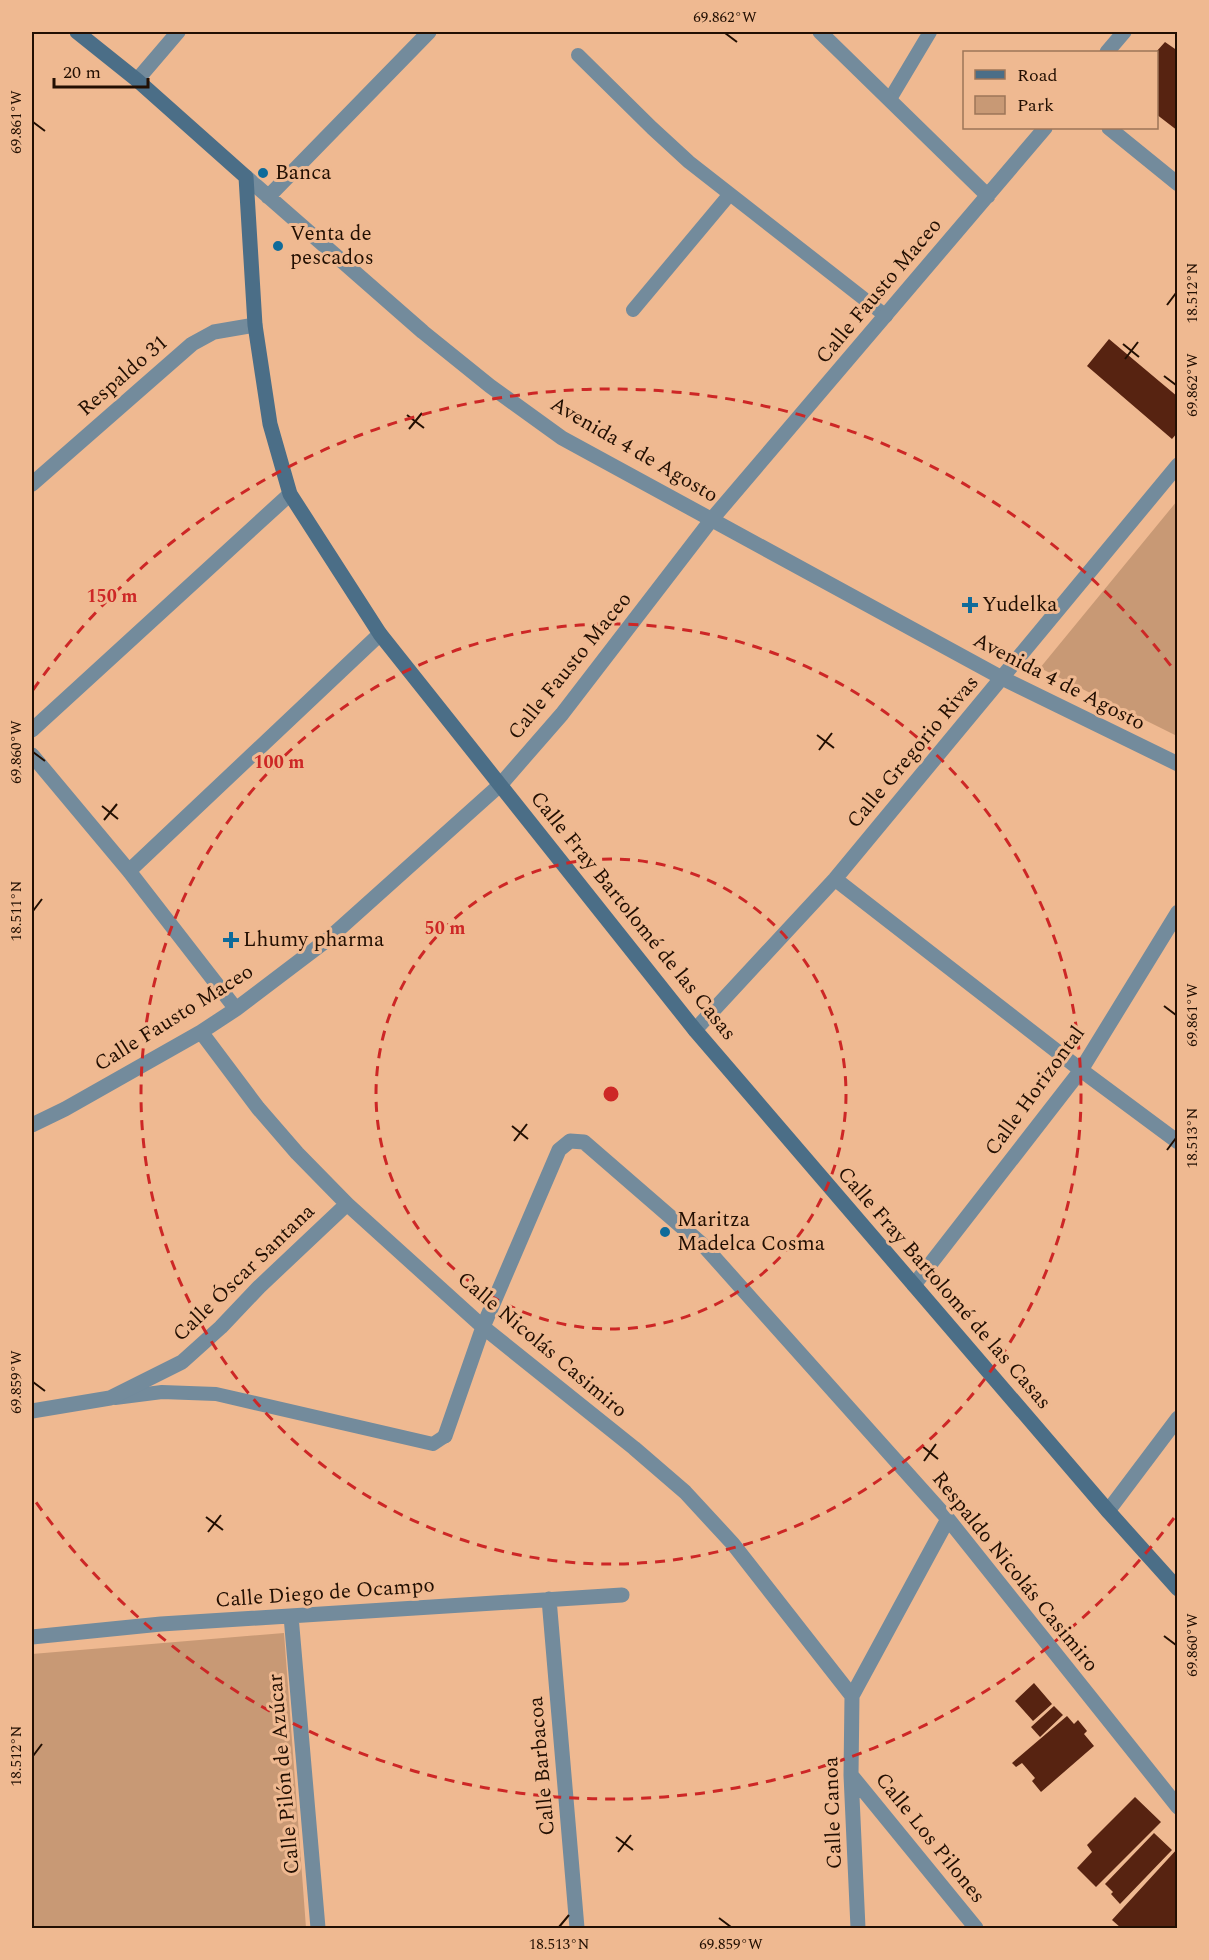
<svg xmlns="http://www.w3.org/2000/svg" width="1209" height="1960" viewBox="0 0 1209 1960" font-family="Spectral,serif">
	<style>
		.green { fill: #c89975 }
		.building { fill: #572311 }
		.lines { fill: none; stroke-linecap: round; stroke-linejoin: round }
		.lane { stroke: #738b9c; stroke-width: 14 }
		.street { stroke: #738b9c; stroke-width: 15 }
		.secondary { stroke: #4b6e87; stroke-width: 15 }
		.ticks { fill: none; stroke: #220f02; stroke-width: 2 }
		.ring { fill: none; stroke: #cd2726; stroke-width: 3; stroke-dasharray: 10 8 }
		.poi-dot { fill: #0f6b9a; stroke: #efb991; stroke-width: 2 }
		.labels { text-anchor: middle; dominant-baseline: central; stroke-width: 6; stroke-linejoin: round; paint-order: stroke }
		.poi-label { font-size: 21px; fill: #220f02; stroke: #efb991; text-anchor: start }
		.street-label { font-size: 21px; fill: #220f02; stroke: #efb991 }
		.centre { fill: #cd2726; stroke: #efb991; stroke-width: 3 }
		.ring-label { font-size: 18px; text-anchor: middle; font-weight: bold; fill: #cd2726; stroke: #efb991; stroke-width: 6; stroke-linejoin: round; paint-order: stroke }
		.neatline { fill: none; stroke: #220f02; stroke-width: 2 }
		.ticks-label { font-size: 15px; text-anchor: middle; fill: #220f02 }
	</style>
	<rect width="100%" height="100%" fill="#efb991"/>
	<!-- green -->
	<path class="green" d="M1177,501V736L1040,668Z
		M284,1633L306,1928H32V1654Z"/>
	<!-- building -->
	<path class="building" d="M1165,42L1178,51V131L1156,114V52Z
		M1109,339L1178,397V432L1172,439L1087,366Z
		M1034,1683L1052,1704L1033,1721L1015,1701Z
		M1054,1706L1063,1715L1040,1737L1031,1727Z
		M1067,1716L1074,1724L1078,1720L1087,1731L1084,1734L1094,1746L1041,1792L1032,1781L1035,1778L1022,1763L1016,1767L1012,1763Z
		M1135,1797L1161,1822L1096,1887L1077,1868L1092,1852L1087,1845Z
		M1154,1833L1172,1850L1120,1904L1111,1894L1113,1892L1105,1884Z
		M1178,1848V1928H1121L1112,1920Z"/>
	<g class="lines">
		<!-- lane -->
		<path class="lane" d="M578,55L652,128L689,162L886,316
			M890,99L930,32
			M633,310L730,194
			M115,1398L162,1392L216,1394L433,1444L445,1436"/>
		<!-- street -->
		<path class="street" d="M820,32L988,196
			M1107,52L1124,32
			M137,80L178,32
			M1109,128L1178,184
			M246,177L423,332L490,386L562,438L1002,678L1178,764
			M268,197L429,32
			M32,484L192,344L214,332L255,325
			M32,730L290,494
			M32,755L129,871L236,1009
			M129,871L380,634
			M835,879L1081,1070L1178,1142
			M695,1030L835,879L1178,465
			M201,1032L258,1108L297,1153L347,1204L483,1327L634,1448L685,1492L733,1544L852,1696
			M32,1125L65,1109L201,1032L236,1009L327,940L501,784L562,714L712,519L1045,128
			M914,1285L1081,1070L1178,912
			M32,1411L110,1398L182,1362L221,1327L259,1287L347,1204
			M445,1436L483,1327L559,1150L570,1141L584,1142L704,1246L948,1519L1178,1807
			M1108,1511L1178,1418
			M549,1599L577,1928
			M291,1616L318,1928
			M32,1637L161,1624L622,1595
			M851,1775L976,1928
			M858,1928L851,1775L852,1696L948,1519"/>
		<!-- secondary -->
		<path class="secondary" d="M77,32L137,80L246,177L255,325L270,424L290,494L380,634L695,1030L1108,1511L1178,1589"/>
	</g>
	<!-- ticks -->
	<path class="ticks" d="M725,33L737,42M33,122L45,131M1167,305L1176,293M1123,344L1139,357M1125,359L1138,342M1164,376L1176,385M407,415L424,428M409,429L422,413M817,735L834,748M819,750L832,733M33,752L45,761M102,806L118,819M104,820L117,804M33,911L42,899M1164,1006L1176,1015M512,1126L528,1139M514,1141L527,1124M1167,1150L1176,1138M33,1382L45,1391M922,1446L938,1459M924,1461L936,1444M206,1517L223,1530M208,1532L221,1515M1164,1636L1176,1645M33,1756L42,1744M616,1837L633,1850M618,1852L631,1835M719,1918L731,1927M559,1927L569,1915"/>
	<!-- distance rings -->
	<g class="ring">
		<circle cx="611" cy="1094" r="235"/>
		<circle cx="611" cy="1094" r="470"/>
		<path d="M1174 1518A705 705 0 0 1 33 1498M33 690A705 705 0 0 1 1174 670"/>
	</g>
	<!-- markers -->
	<g class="poi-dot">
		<circle cx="263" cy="173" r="6"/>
		<circle cx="278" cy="246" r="6"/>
		<path d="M967 596h6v6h6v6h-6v6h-6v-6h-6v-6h6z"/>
		<path d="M228 931h6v6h6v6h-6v6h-6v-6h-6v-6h6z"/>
		<circle cx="665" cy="1232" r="6"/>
	</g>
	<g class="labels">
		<!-- poi labels -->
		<g class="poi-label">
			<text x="275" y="173">Banca</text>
			<text x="290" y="234">Venta de<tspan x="290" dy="24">pescados</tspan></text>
			<text x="982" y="605">Yudelka</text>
			<text x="243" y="940">Lhumy pharma</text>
			<text x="677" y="1220">Maritza<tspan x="677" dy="24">Madelca Cosma</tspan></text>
		</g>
		<!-- street labels -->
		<g class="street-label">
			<text transform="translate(879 291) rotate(-50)">Calle Fausto Maceo</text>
			<text transform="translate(123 376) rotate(-41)">Respaldo 31</text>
			<text transform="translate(634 450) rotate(30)">Avenida 4 de Agosto</text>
			<text transform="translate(570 666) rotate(-51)">Calle Fausto Maceo</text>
			<text transform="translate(1059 682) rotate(27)">Avenida 4 de Agosto</text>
			<text transform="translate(913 752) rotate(-50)">Calle Gregorio Rivas</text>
			<text transform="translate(633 916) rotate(51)">Calle Fray Bartolomé de las Casas</text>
			<text transform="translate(174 1018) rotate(-32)">Calle Fausto Maceo</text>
			<text transform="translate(1035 1091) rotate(-54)">Calle Horizontal</text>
			<text transform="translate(244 1273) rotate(-44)">Calle Óscar Santana</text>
			<text transform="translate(944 1288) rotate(49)">Calle Fray Bartolomé de las Casas</text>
			<text transform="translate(542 1345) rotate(40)">Calle Nicolás Casimiro</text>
			<text transform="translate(1015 1572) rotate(51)">Respaldo Nicolás Casimiro</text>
			<text transform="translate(325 1593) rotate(-4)">Calle Diego de Ocampo</text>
			<text transform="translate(542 1766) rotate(-95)">Calle Barbacoa</text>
			<text transform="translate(284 1774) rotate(-95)">Calle Pilón de Azúcar</text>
			<text transform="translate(833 1813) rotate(-92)">Calle Canoa</text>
			<text transform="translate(930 1838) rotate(51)">Calle Los Pilones</text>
		</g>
	</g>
	<circle cx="611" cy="1094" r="9" class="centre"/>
	<g class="ring-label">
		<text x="112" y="602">150 m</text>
		<text x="279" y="768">100 m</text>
		<text x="445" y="934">50 m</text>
	</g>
	<!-- border -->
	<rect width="1209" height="1960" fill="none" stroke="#efb991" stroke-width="66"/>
	<!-- legend -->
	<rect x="963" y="51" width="195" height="78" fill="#efb991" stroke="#9d7558" stroke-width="1.5"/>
	<rect x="975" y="70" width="30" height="9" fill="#4b6e87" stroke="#9d7558" stroke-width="1.5"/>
	<text x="1017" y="81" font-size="18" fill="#220f02">Road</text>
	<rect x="975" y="96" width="30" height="18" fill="#c89975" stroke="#9d7558" stroke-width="1.5"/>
	<text x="1017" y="111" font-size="18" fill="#220f02">Park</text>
	<!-- scale -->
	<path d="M54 78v9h94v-9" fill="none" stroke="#220f02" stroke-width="3"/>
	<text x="63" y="78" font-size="18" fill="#220f02" stroke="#efb991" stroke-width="4.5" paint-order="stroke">20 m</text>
	<rect x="33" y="33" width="1143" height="1894" class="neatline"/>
	<g class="ticks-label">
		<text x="725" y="22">69.862°W</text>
		<text transform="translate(16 122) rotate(-90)" y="5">69.861°W</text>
		<text transform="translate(1192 293) rotate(-90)" y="5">18.512°N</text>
		<text transform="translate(1192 385) rotate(-90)" y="5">69.862°W</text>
		<text transform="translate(16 752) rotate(-90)" y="5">69.860°W</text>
		<text transform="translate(16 911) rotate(-90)" y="5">18.511°N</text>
		<text transform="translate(1192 1015) rotate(-90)" y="5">69.861°W</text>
		<text transform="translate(1192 1138) rotate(-90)" y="5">18.513°N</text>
		<text transform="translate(16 1382) rotate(-90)" y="5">69.859°W</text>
		<text transform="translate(1192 1645) rotate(-90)" y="5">69.860°W</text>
		<text transform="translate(16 1756) rotate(-90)" y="5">18.512°N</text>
		<text x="559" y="1949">18.513°N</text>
		<text x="731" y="1949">69.859°W</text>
	</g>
</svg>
